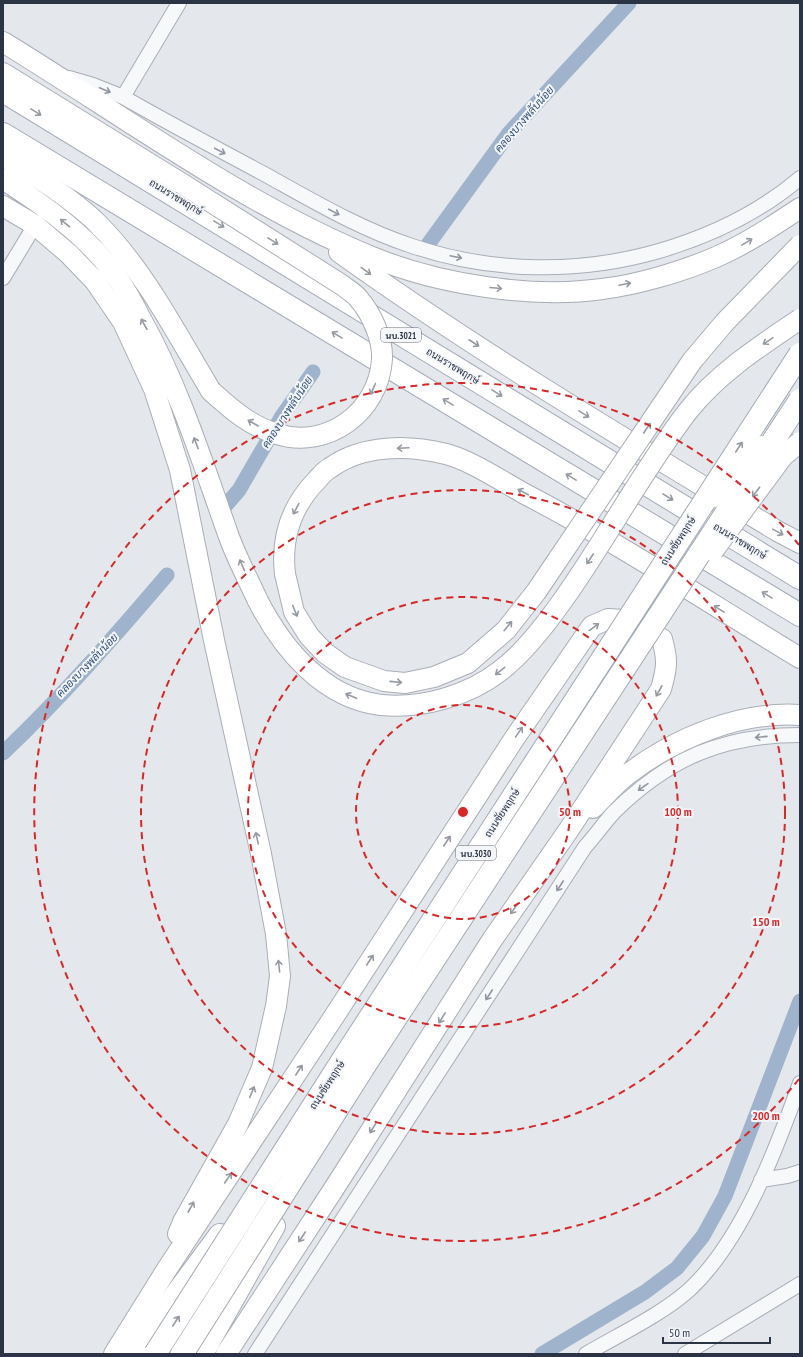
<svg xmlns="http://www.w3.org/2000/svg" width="803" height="1357" viewBox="0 0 803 1357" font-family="'PT Sans Narrow',Sarabun,sans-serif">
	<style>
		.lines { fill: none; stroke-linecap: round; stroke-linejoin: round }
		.canal { stroke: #9fb4cc; stroke-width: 15 }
		.minor-casing { stroke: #a9aeb7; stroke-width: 16 }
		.secondary-casing { stroke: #a9aeb7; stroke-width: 22 }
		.primary-casing { stroke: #a3abb8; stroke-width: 24 }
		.minor { stroke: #f7f8fa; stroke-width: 14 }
		.secondary { stroke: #fff; stroke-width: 20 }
		.primary { stroke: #fff; stroke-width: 22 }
		.secondary-bridge-casing { stroke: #a9aeb7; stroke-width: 22; stroke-linecap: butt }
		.primary-bridge-casing { stroke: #a3abb8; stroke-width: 24; stroke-linecap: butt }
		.secondary-bridge { stroke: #fff; stroke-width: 20 }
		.primary-bridge { stroke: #fff; stroke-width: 22 }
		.oneway { stroke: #9196a0 }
		.oneway2 { stroke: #959aa2 }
		.ring { fill: none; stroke: #d62828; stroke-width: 2; stroke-dasharray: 7 5 }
		.labels { text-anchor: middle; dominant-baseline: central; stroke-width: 4; stroke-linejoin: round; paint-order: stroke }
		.shield { fill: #f4f6f9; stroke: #676e7b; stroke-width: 1 }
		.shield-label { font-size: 9px; font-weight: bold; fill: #2b3445 }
		.street-label { font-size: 10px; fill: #2b3445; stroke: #f4f6f9 }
		.water-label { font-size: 11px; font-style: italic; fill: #34527a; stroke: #f4f6f9 }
		.centre { fill: #d62828; stroke: #f4f6f9; stroke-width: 2 }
		.ring-label { font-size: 12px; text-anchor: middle; font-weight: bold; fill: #d62828; stroke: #f4f6f9; stroke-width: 4; stroke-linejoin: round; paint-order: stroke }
	</style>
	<rect width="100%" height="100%" fill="#e4e7ec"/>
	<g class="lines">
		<!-- canal -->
		<path class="canal" d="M429,243L509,133L629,3
			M221,511L239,490L282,416L313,372
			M3,753C62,697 115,636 167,575
			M542,1354L645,1292L677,1268L703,1236L725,1196L800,1001"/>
		<defs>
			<path id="minor" d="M69,78L93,85L123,97C170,124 218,149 266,175C313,201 360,229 412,246C492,273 579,274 659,251C710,236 759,213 800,178
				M123,97L179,3
				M3,278L35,225
				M761,1180L787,1176L800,1172
				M255,1354L585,847C595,836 604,823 614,812C669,758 723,735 800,735
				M586,1354C618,1335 661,1315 689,1290C742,1241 776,1150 800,1083
				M685,1354L800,1284"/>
			<path id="secondary" d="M3,42C124,116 241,203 372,257C438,284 531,299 602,289C637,285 684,271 716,257C746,244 773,226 800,208
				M3,73L181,183
				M3,156C35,176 67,195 95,221C144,269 176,333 211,391
				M3,179C43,205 84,233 113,272C124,286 133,303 141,319C179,387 202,461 228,534C236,557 248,579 258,601
				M3,206L35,225L69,254L95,281L123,322L154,389L180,470L214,640L261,854L276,934L280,976L276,1006L262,1068L238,1124L183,1222L178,1234
				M339,252C480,353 630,442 779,532L800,543
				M285,574C281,539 291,507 316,481C320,477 324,471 330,468C363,444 409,445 446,454C470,460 503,482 525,494C619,543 709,603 800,658
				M593,808C604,797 615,784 628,774C675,738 740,711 800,715
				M114,1354L167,1269L335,1015L514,739L592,626L608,619L624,620L662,639C668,660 667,668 661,689L568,831L492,940L335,1187L226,1354
				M203,1354L275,1226"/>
			<path id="primary" d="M3,91L800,578
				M3,134L800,615
				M132,1354L220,1235"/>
		</defs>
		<!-- minor casing -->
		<use href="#minor" class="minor-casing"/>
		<!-- secondary casing -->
		<use href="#secondary" class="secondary-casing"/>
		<!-- primary casing -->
		<use href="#primary" class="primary-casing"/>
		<!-- minor -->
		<use href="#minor" class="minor"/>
		<!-- secondary -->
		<use href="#secondary" class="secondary"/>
		<!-- primary -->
		<use href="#primary" class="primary"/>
		<defs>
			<path id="secondary-bridge" d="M181,183L342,285C347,289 354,293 358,298C372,314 383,339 382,359C379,412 327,450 277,434C250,426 231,409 211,391
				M715,497L762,446
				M713,551L783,456L800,442
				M285,574L294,612L309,636L325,653L345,667L384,681L405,683L434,677L468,663L506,630L536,592L692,361L725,322L800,245
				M258,601C283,649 323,698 381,705C421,709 468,696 500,671C524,653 546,624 563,600C607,538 642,471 688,411C718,373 760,346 800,319"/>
			<path id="primary-bridge" d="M155,1354L349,1050L800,354
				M182,1354L365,1065L800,400"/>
		</defs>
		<!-- secondary-bridge casing -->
		<use href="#secondary-bridge" class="secondary-bridge-casing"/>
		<!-- primary-bridge casing -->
		<use href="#primary-bridge" class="primary-bridge-casing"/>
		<!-- secondary-bridge -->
		<use href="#secondary-bridge" class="secondary-bridge"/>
		<!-- primary-bridge -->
		<use href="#primary-bridge" class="primary-bridge"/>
	</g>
	<!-- one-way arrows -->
	<defs><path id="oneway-shaft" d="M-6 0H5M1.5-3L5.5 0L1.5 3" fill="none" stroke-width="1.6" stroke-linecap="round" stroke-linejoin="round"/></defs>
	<g class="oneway">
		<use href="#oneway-shaft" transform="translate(105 90) rotate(23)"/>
		<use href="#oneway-shaft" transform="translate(220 151) rotate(28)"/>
		<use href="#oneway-shaft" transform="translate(334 212) rotate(28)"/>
		<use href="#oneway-shaft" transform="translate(456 257) rotate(12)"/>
		<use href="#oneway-shaft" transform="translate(761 737) rotate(174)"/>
		<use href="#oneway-shaft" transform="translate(643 787) rotate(145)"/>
		<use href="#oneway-shaft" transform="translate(560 886) rotate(123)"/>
		<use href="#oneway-shaft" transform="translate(489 995) rotate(123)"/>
	</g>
	<g class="oneway2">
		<use href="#oneway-shaft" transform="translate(36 112) rotate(32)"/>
		<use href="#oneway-shaft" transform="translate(65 223) rotate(-140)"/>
		<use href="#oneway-shaft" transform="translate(219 224) rotate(31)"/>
		<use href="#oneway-shaft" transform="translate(273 241) rotate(32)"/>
		<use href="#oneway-shaft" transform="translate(747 242) rotate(-31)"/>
		<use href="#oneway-shaft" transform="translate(366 271) rotate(36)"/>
		<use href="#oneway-shaft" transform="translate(625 284) rotate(-12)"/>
		<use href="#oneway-shaft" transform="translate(496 288) rotate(5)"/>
		<use href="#oneway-shaft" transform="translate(144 324) rotate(-119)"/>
		<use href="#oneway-shaft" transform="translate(337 335) rotate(-149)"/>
		<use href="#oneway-shaft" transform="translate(768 341) rotate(146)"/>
		<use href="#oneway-shaft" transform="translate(474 343) rotate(33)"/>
		<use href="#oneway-shaft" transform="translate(373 389) rotate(113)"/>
		<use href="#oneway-shaft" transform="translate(497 393) rotate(31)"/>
		<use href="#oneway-shaft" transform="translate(448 402) rotate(-149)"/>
		<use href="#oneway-shaft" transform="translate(584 414) rotate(31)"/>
		<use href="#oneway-shaft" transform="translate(253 423) rotate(-150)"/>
		<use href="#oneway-shaft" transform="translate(647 428) rotate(-56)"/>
		<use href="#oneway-shaft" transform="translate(196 443) rotate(-111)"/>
		<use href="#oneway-shaft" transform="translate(739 447) rotate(-57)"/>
		<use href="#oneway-shaft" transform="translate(403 448) rotate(177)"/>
		<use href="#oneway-shaft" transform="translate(571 477) rotate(-149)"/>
		<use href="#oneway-shaft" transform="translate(523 492) rotate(-152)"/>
		<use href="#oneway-shaft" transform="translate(756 492) rotate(127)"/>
		<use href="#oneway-shaft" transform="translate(668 497) rotate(31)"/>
		<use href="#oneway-shaft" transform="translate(296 509) rotate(118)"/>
		<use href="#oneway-shaft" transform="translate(778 532) rotate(29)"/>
		<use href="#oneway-shaft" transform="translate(590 559) rotate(123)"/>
		<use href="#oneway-shaft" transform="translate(242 565) rotate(-114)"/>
		<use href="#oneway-shaft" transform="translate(767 595) rotate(-149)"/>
		<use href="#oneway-shaft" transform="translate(719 609) rotate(-149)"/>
		<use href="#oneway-shaft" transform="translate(295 611) rotate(68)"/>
		<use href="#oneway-shaft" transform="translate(508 626) rotate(-50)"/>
		<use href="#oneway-shaft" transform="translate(594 627) rotate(-36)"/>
		<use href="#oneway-shaft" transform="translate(500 671) rotate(142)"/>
		<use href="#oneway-shaft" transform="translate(396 682) rotate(6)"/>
		<use href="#oneway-shaft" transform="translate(659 691) rotate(119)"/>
		<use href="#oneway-shaft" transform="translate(351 696) rotate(-157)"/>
		<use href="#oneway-shaft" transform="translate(519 732) rotate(-55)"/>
		<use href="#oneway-shaft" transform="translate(257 838) rotate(-102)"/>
		<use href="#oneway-shaft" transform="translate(447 841) rotate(-57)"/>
		<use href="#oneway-shaft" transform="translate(514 909) rotate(125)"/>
		<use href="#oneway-shaft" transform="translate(370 960) rotate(-57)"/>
		<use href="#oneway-shaft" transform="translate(279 966) rotate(-96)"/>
		<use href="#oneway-shaft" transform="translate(442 1018) rotate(122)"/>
		<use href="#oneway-shaft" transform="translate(299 1070) rotate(-57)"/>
		<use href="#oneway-shaft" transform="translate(252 1092) rotate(-67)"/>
		<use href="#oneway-shaft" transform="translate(373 1128) rotate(122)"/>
		<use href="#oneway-shaft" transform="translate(228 1178) rotate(-56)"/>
		<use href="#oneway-shaft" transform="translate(191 1207) rotate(-61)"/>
		<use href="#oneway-shaft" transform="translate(302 1237) rotate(123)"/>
		<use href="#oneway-shaft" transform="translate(176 1321) rotate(-57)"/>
	</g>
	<!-- distance rings -->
	<g class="ring">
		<circle cx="463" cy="812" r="107"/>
		<circle cx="463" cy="812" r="215"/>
		<circle cx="463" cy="812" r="322"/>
		<path d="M799 1079A429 429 0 1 1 799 545"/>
	</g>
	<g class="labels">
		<!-- shield labels -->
		<g class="shield">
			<rect x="381" y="328" width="40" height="14" rx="3"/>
			<rect x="456" y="846" width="40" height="14" rx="3"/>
		</g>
		<g class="shield-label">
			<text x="401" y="335">นบ.3021</text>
			<text x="476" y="853">นบ.3030</text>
		</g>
		<!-- street labels -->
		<g class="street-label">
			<text transform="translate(176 197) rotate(31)">ถนนราชพฤกษ์</text>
			<text transform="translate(453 366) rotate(31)">ถนนราชพฤกษ์</text>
			<text transform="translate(678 541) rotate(-57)">ถนนชัยพฤกษ์</text>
			<text transform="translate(740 541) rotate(31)">ถนนราชพฤกษ์</text>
			<text transform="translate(502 813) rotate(-57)">ถนนชัยพฤกษ์</text>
			<text transform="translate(327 1085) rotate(-57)">ถนนชัยพฤกษ์</text>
		</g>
		<!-- water labels -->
		<g class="water-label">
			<text transform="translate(524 119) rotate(-49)">คลองบางพลับน้อย</text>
			<text transform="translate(287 412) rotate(-57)">คลองบางพลับน้อย</text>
			<text transform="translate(87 665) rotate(-46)">คลองบางพลับน้อย</text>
		</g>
	</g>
	<circle cx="463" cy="812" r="6" class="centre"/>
	<g class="ring-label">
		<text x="570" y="816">50 m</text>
		<text x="678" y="816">100 m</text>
		<text x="766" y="926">150 m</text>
		<text x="766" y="1120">200 m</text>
	</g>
	<!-- border -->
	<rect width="803" height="1357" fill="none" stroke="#2b3445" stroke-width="8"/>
	<!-- scale -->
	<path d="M663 1337v6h107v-6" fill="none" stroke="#2b3445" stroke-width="2"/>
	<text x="669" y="1337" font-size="12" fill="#2b3445" stroke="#f4f6f9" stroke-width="3" paint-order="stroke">50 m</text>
</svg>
